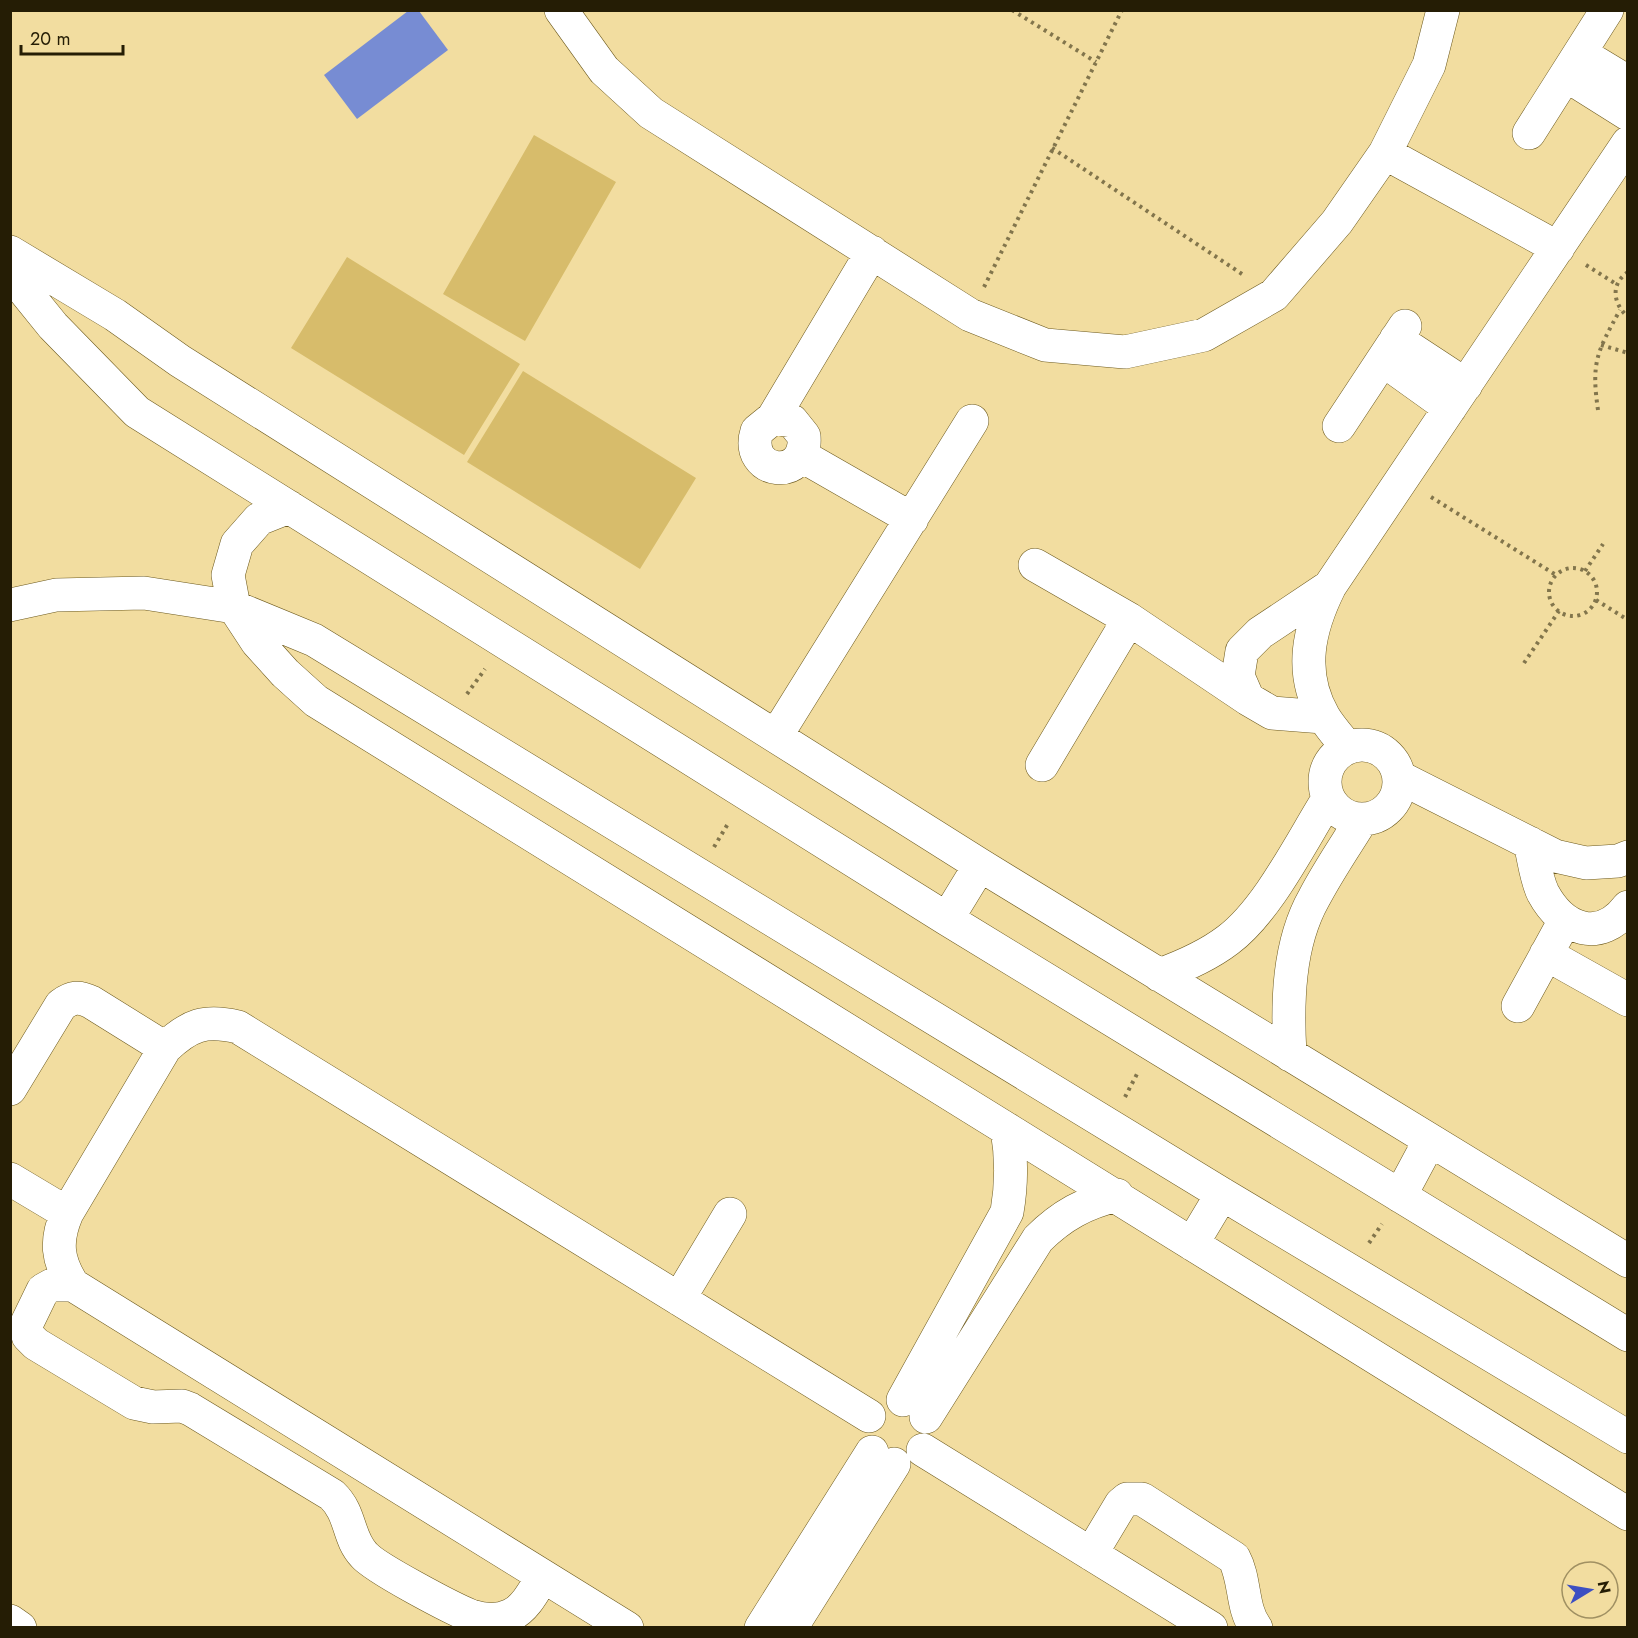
<svg xmlns="http://www.w3.org/2000/svg" width="1638" height="1638" viewBox="0 0 1638 1638" font-family="Jost,sans-serif">
	<style>
		.green { fill: #d7bc6b }
		.water { fill: #778cd3 }
		.lines { fill: none; stroke-linecap: round; stroke-linejoin: round }
		.minor-casing { stroke: #6d5a1e; stroke-width: 34 }
		.path { stroke: #82754c; stroke-width: 4; stroke-dasharray: 3 4.5; stroke-linecap: butt }
		.minor { stroke: #fff; stroke-width: 33 }
	</style>
	<rect width="100%" height="100%" fill="#f2dda0"/>
	<!-- green -->
	<path class="green" d="M534,135L616,182L525,341L443,294Z
		M347,257L520,364L464,455L291,348Z
		M523,371L696,478L640,569L467,462Z"/>
	<!-- water -->
	<path class="water" d="M408,11H419L448,50L357,119L324,75Z"/>
	<g class="lines">
		<defs>
			<path id="minor" d="M561,10L604,70L651,113L970,315L1045,345L1125,352L1204,335L1274,295L1337,222L1385,153L1429,65L1443,10
				M1580,53L1628,82
				M1566,75L1628,114
				M1529,133L1607,10
				M1385,153L1558,248
				M10,252L115,315L180,361L980,865L1628,1261
				M10,273L53,326L137,412L947,919L1628,1335
				M1396,339L1466,385
				M1383,360L1450,408
				M773,418L792,421L804,436C808,483 743,475 757,431L773,418L872,252
				M1339,426L1405,326
				M802,456L912,519
				M289,507L259,519L237,544L228,575L234,607L257,642L285,673L316,701L1628,1514
				M1035,565L1129,619L1248,699
				M10,605L56,595L144,593L234,607L314,640L1222,1194L1628,1437
				M1323,717L1272,713L1248,699L1238,676L1242,651L1260,633L1329,587
				M776,736L972,421
				M1325 782a37 37 0 1 1 74 0a37 37 0 1 1-74 0Z
				M1347,747C1339,737 1330,727 1324,717C1298,672 1309,628 1330,586L1628,143
				M1042,765L1129,619
				M1399,777L1555,856L1586,863L1618,861L1628,857
				M1530,843C1534,859 1536,879 1543,893C1563,930 1600,944 1628,907
				M947,919L980,865
				M1546,954L1628,1000
				M1159,975C1184,966 1207,956 1228,940C1268,910 1301,842 1328,799
				M1518,1006L1564,922
				M1290,1055C1287,1003 1288,944 1314,898C1328,871 1346,845 1362,819
				M10,1089L61,1005C72,997 79,996 91,1002L165,1048
				M10,1179L67,1213
				M1400,1196L1430,1140
				M1192,1244L1222,1194
				M73,1285H52L43,1290L26,1325L28,1336L36,1344L134,1403L153,1407L182,1406L190,1409L332,1495C352,1514 347,1537 364,1555C375,1568 453,1609 471,1616C484,1620 499,1621 511,1615C526,1608 535,1589 543,1576
				M679,1299L730,1214
				M903,1400L1007,1212C1012,1183 1012,1158 1007,1129
				M926,1417L1038,1239C1062,1215 1085,1203 1117,1195
				M923,1450L1211,1628
				M1091,1554L1121,1504L1127,1499H1142L1234,1558C1246,1580 1241,1608 1256,1628
				M10,1621L20,1628
				M627,1628L73,1285C57,1260 55,1241 67,1213L165,1048C189,1025 205,1019 238,1027L869,1416
				M761,1628L872,1452
				M791,1628L894,1464"/>
		</defs>
		<!-- minor casing -->
		<use href="#minor" class="minor-casing"/>
		<!-- path -->
		<path class="path" d="M1012,10L1096,62
			M1052,148L1242,274
			M1586,265L1616,284
			M1628,272C1610,284 1613,304 1628,317
			M984,287L1122,10
			M1601,345L1628,353
			M1598,410C1591,362 1597,352 1620,310
			M1431,497L1556,575
			M1549 592a24 24 0 1 1 48 0a24 24 0 1 1-48 0Z
			M1585,571L1603,544
			M1596,600L1628,620
			M1524,663L1559,611
			M467,694L485,669
			M714,847L729,822
			M1125,1097L1137,1074
			M1369,1243L1382,1224"/>
		<!-- minor -->
		<use href="#minor" class="minor"/>
	</g>
	<!-- border -->
	<rect width="1638" height="1638" fill="none" stroke="#251d05" stroke-width="24"/>
	<!-- north arrow -->
	<g transform="translate(1590 1590) rotate(79)"><circle r="28" fill="#f2dda0" stroke="#a09062" stroke-width="1.5"/>
	<path d="M0-4.5L10 22L0 15L-10 22Z" fill="#3d4fc2"/>
	<text y="-9" font-size="16" font-weight="bold" text-anchor="middle" fill="#251d05">N</text>
	</g>
	<!-- scale -->
	<path d="M21 45v9h102v-9" fill="none" stroke="#251d05" stroke-width="3"/>
	<text x="30" y="45" font-size="18" fill="#251d05" stroke="#f2dda0" stroke-width="4.5" paint-order="stroke">20 m</text>
</svg>
